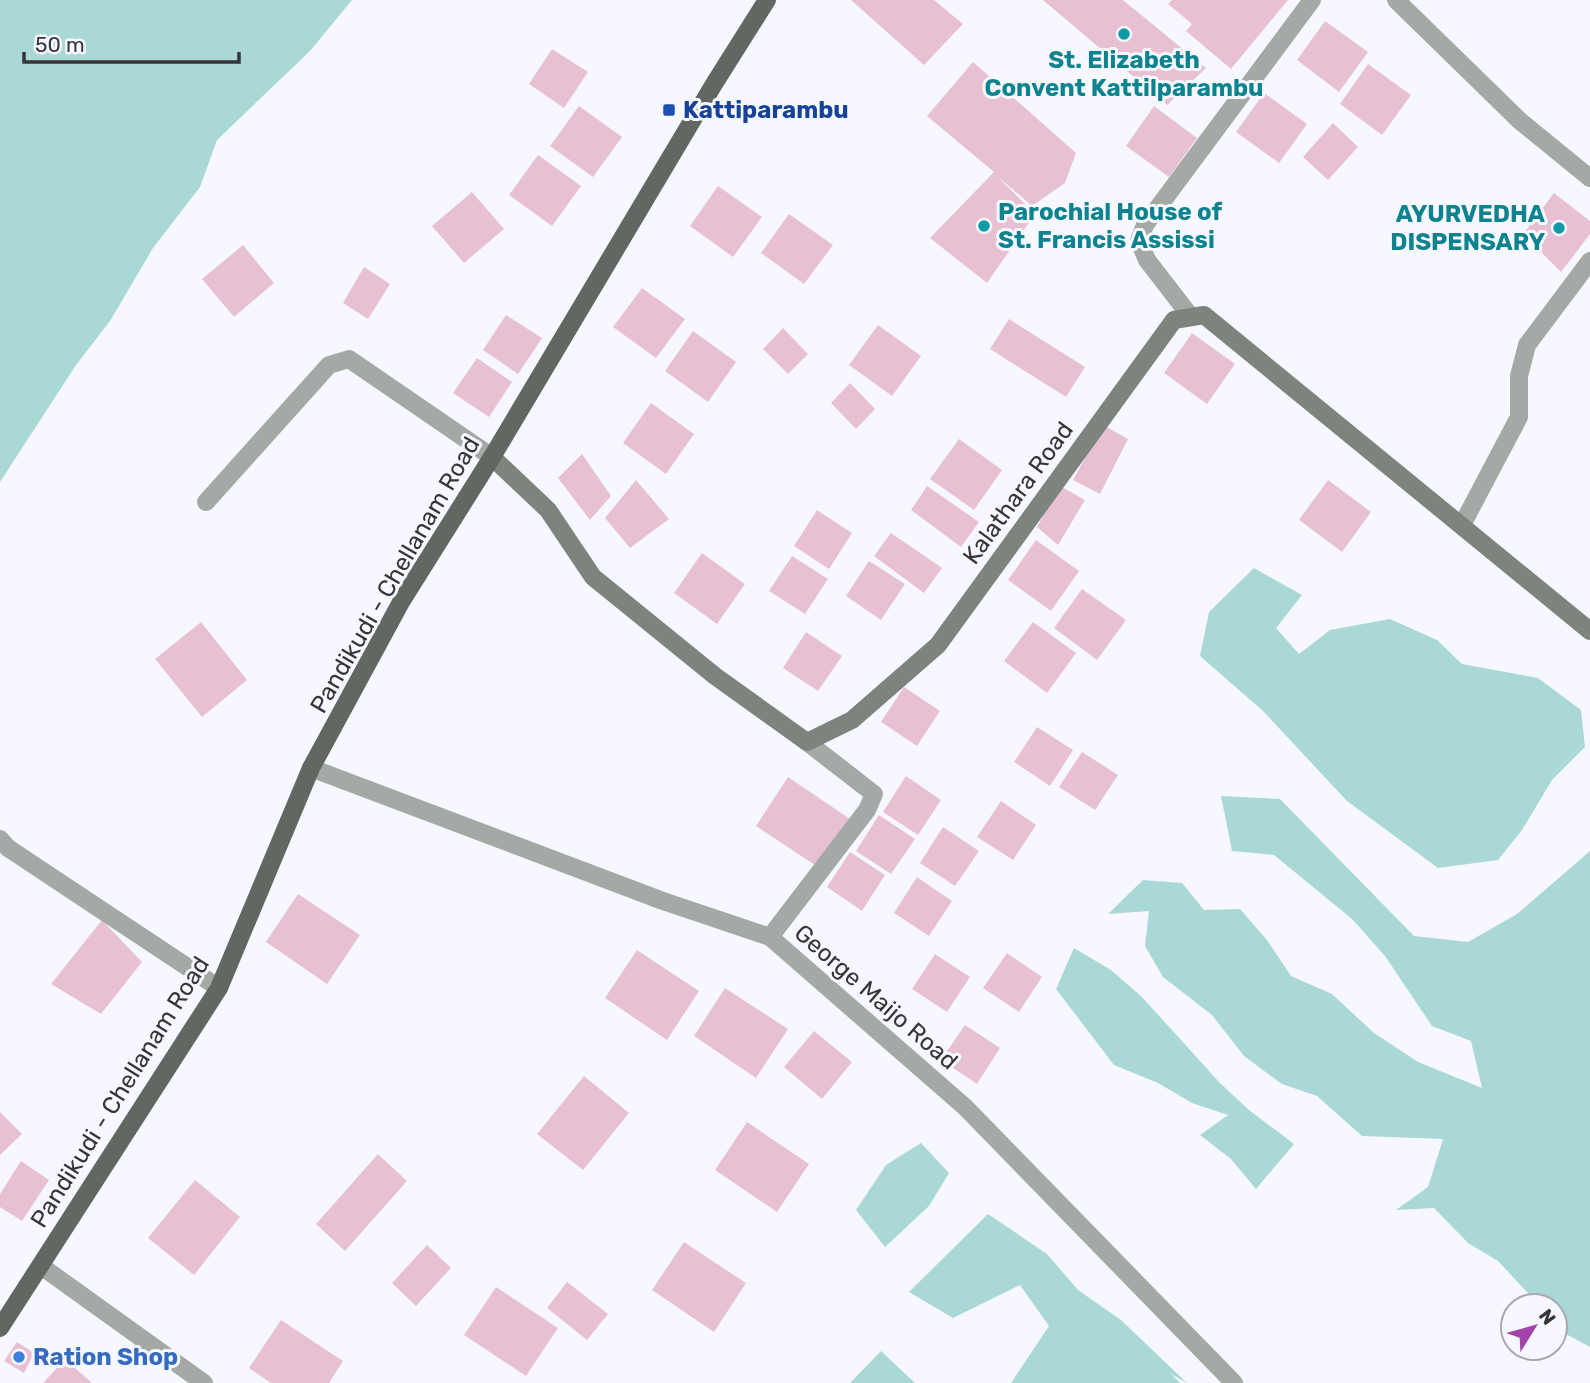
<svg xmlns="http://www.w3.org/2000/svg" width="1590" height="1383" viewBox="0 0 1590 1383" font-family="Rubik,sans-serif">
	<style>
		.water { fill: #a9d8d7 }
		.building { fill: #e7c1d3 }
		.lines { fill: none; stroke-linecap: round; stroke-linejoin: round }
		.street { stroke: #a5a9a5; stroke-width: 18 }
		.secondary { stroke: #7d837d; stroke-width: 18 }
		.primary { stroke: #616861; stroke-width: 18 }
		.culture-dot { fill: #0f9aa8; stroke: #f7f8ff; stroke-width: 2.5 }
		.transit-dot { fill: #1a4fb4; stroke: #f7f8ff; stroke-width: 2.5 }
		.shop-dot { fill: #3f7fe0; stroke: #f7f8ff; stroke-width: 2.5 }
		.labels { text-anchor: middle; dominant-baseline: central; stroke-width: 6; stroke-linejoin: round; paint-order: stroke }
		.culture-label { font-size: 24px; font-weight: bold; fill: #0d838f; stroke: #f7f8ff }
		.transit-label { font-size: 24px; font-weight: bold; fill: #164399; stroke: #f7f8ff; text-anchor: start }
		.street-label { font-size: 24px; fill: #35353a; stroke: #f7f8ff }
		.shop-label { font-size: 24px; font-weight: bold; fill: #366cbe; stroke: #f7f8ff; text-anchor: start }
	</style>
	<rect width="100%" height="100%" fill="#f7f8ff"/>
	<!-- water -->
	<path class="water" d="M0,0H352L310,51L217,140L200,187L153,248L110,321L76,365L0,482Z
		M1254,568L1302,595L1276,628L1299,654L1330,630L1390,619L1437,640L1462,664L1538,678L1581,710L1585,747L1552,780L1522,830L1498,860L1438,868L1347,801L1263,711L1200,656L1209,612Z
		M1221,796L1280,799L1414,936L1468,942L1517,914L1590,851V1347L1564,1333L1555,1323V1306H1540L1498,1261L1468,1243L1434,1208L1396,1210L1428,1187L1443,1139L1362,1136L1317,1096L1282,1084L1244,1056L1212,1015L1163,977L1145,946L1149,911L1108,914L1143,880L1182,883L1204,910L1240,909L1267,940L1291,976L1332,994L1374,1033L1418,1062L1482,1088L1471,1041L1432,1026L1385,956L1352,919L1307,882L1274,855L1232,851Z
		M1074,948L1111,970L1142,997L1220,1083L1249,1110L1294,1144L1256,1189L1231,1159L1200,1135L1228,1115L1192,1103L1158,1083L1114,1065L1056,989Z
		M921,1143L949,1173L929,1206L885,1247L856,1210L886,1165Z
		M988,1214L1047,1254L1078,1290L1121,1320L1187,1383L1171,1374L1180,1383H1011L1049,1326L1020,1285L953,1318L909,1292Z
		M881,1351L915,1383H850Z"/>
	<!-- building -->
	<path class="building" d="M851,0H934L963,24L924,65Z
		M1043,0H1123L1206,68L1167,105Z
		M1172,0H1288L1231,69L1186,31L1192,24L1168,4Z
		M1325,21L1368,52L1339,92L1297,60Z
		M552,49L588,72L564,108L529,84Z
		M973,62L1076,153L1065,183L1032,206L997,176L1035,214L987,283L930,238L994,172L927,116Z
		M1368,64L1411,95L1382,135L1340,104Z
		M1264,93L1307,124L1279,163L1236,132Z
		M579,106L622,137L593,177L550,146Z
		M1154,106L1197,138L1169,177L1126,146Z
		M1333,123L1358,147L1328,180L1303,157Z
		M538,155L581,186L552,226L509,195Z
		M718,186L762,217L733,257L690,226Z
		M472,192L504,229L464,263L432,226Z
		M1554,193L1590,221V234L1561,272L1523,234Z
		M789,214L833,245L804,284L761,253Z
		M243,245L274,283L234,317L202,279Z
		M364,267L390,284L368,319L343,303Z
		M642,288L685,319L656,358L613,327Z
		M506,315L542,338L518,374L483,350Z
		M1009,319L1085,367L1066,397L990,349Z
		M878,325L921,356L892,396L849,365Z
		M783,328L808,354L788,374L763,349Z
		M693,331L736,362L708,402L665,371Z
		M1192,333L1235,364L1207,404L1164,373Z
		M477,358L512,382L489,417L453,393Z
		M850,383L875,409L856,429L831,403Z
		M651,403L694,434L666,474L623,443Z
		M1103,425L1128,439L1100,494L1073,480Z
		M959,439L1002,470L974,510L930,479Z
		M582,454L611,496L590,520L558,478Z
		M636,480L669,519L630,548L605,518Z
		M1328,480L1371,512L1342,552L1299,520Z
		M927,486L979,522L961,547L911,510Z
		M1060,486L1085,500L1058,545L1037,527Z
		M817,510L852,533L829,569L794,546Z
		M891,533L942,568L924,593L874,556Z
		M1036,540L1079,571L1051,611L1008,580Z
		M702,553L745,584L717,624L674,593Z
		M792,556L828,579L805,614L769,591Z
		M869,561L905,584L881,620L846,596Z
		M1082,589L1126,620L1097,660L1054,628Z
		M201,622L247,680L202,717L155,659Z
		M1033,622L1076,653L1047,693L1004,661Z
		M806,632L842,656L818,691L783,668Z
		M904,687L940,711L917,746L881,722Z
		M1037,727L1073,750L1050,786L1014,762Z
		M1082,752L1118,775L1095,810L1059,787Z
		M906,776L941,800L918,835L883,812Z
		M788,777L850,819L818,867L756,826Z
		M1001,801L1036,825L1013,860L977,837Z
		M879,815L915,839L891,874L856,851Z
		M943,827L979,851L955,886L920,863Z
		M850,852L885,875L862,911L827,887Z
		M917,877L952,901L929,936L894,913Z
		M298,894L360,935L327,984L266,942Z
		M102,920L142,962L101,1014L51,984Z
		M637,950L699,991L667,1040L605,998Z
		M1007,953L1042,977L1019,1012L983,988Z
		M935,954L970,977L947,1012L912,989Z
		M725,988L788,1029L756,1078L694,1036Z
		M965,1025L1000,1048L977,1084L941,1060Z
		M814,1031L852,1062L822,1099L784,1067Z
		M584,1076L629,1113L583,1170L537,1134Z
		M0,1112L22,1134L0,1155Z
		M747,1122L809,1164L777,1212L715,1170Z
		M378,1154L407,1181L345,1251L316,1224Z
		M21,1161L49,1180L22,1221L0,1207V1194Z
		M195,1180L240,1217L194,1275L148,1238Z
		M684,1242L746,1283L714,1332L652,1290Z
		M427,1245L451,1268L416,1306L392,1283Z
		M567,1282L608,1314L587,1340L547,1308Z
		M496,1287L558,1328L526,1376L464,1335Z
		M281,1320L343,1361L329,1383H271L249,1368Z
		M17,1342L34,1353L24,1373L4,1361Z
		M65,1359L92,1383H43Z"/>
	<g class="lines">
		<!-- street -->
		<path class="street" d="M1396,0L1520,121L1590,178
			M1191,317L1147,260L1139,241L1145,225L1312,0
			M206,502L329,365L349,359L492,457
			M1462,525L1519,417V376L1527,345L1590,261
			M311,768L663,901L770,937L965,1107L1234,1383
			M0,839L8,848L219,988
			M770,937L867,810L874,794L807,742
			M41,1266L204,1383"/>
		<!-- secondary -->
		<path class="secondary" d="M492,457L548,510L593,577L715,676L807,742L852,720L938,645L1174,320L1204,315L1590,631"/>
		<!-- primary -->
		<path class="primary" d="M0,1328L219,988L311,768L401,602L492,457L714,84L767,0"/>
	</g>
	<!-- markers -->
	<g class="culture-dot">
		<circle cx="1124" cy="34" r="7"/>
		<circle cx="984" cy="226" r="7"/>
		<circle cx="1559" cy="228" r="7"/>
	</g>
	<rect class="transit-dot" x="662" y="103" width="14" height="14" rx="3.5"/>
	<circle class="shop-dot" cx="19" cy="1357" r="7"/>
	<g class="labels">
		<!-- culture labels -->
		<g class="culture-label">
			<text x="1124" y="60">St. Elizabeth<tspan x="1124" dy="28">Convent Kattilparambu</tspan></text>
			<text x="998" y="212" text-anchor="start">Parochial House of<tspan x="998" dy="28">St. Francis Assissi</tspan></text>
			<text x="1545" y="214" text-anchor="end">AYURVEDHA<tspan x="1545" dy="28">DISPENSARY</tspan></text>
		</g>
		<!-- transit labels -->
		<g class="transit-label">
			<text x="683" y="110">Kattiparambu</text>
		</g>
		<!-- street labels -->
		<g class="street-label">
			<text transform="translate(1018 493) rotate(-54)">Kalathara Road</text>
			<text transform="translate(395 575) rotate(-60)">Pandikudi - Chellanam Road</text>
			<text transform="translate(876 997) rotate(41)">George Maijo Road</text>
			<text transform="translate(120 1092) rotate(-58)">Pandikudi - Chellanam Road</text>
		</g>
		<!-- shop labels -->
		<g class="shop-label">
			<text x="33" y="1357">Ration Shop</text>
		</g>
	</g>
	<!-- north arrow -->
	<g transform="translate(1534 1327) rotate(53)"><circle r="33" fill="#f7f8ff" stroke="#a9aab0" stroke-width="2"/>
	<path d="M0-5L12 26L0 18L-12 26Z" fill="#a243ac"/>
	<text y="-10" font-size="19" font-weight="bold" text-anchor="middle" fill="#35353a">N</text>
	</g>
	<!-- scale -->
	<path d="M24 52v10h215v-10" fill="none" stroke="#35353a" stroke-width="3.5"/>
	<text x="35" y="52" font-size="21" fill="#35353a" stroke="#f7f8ff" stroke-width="5" paint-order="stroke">50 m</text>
</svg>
